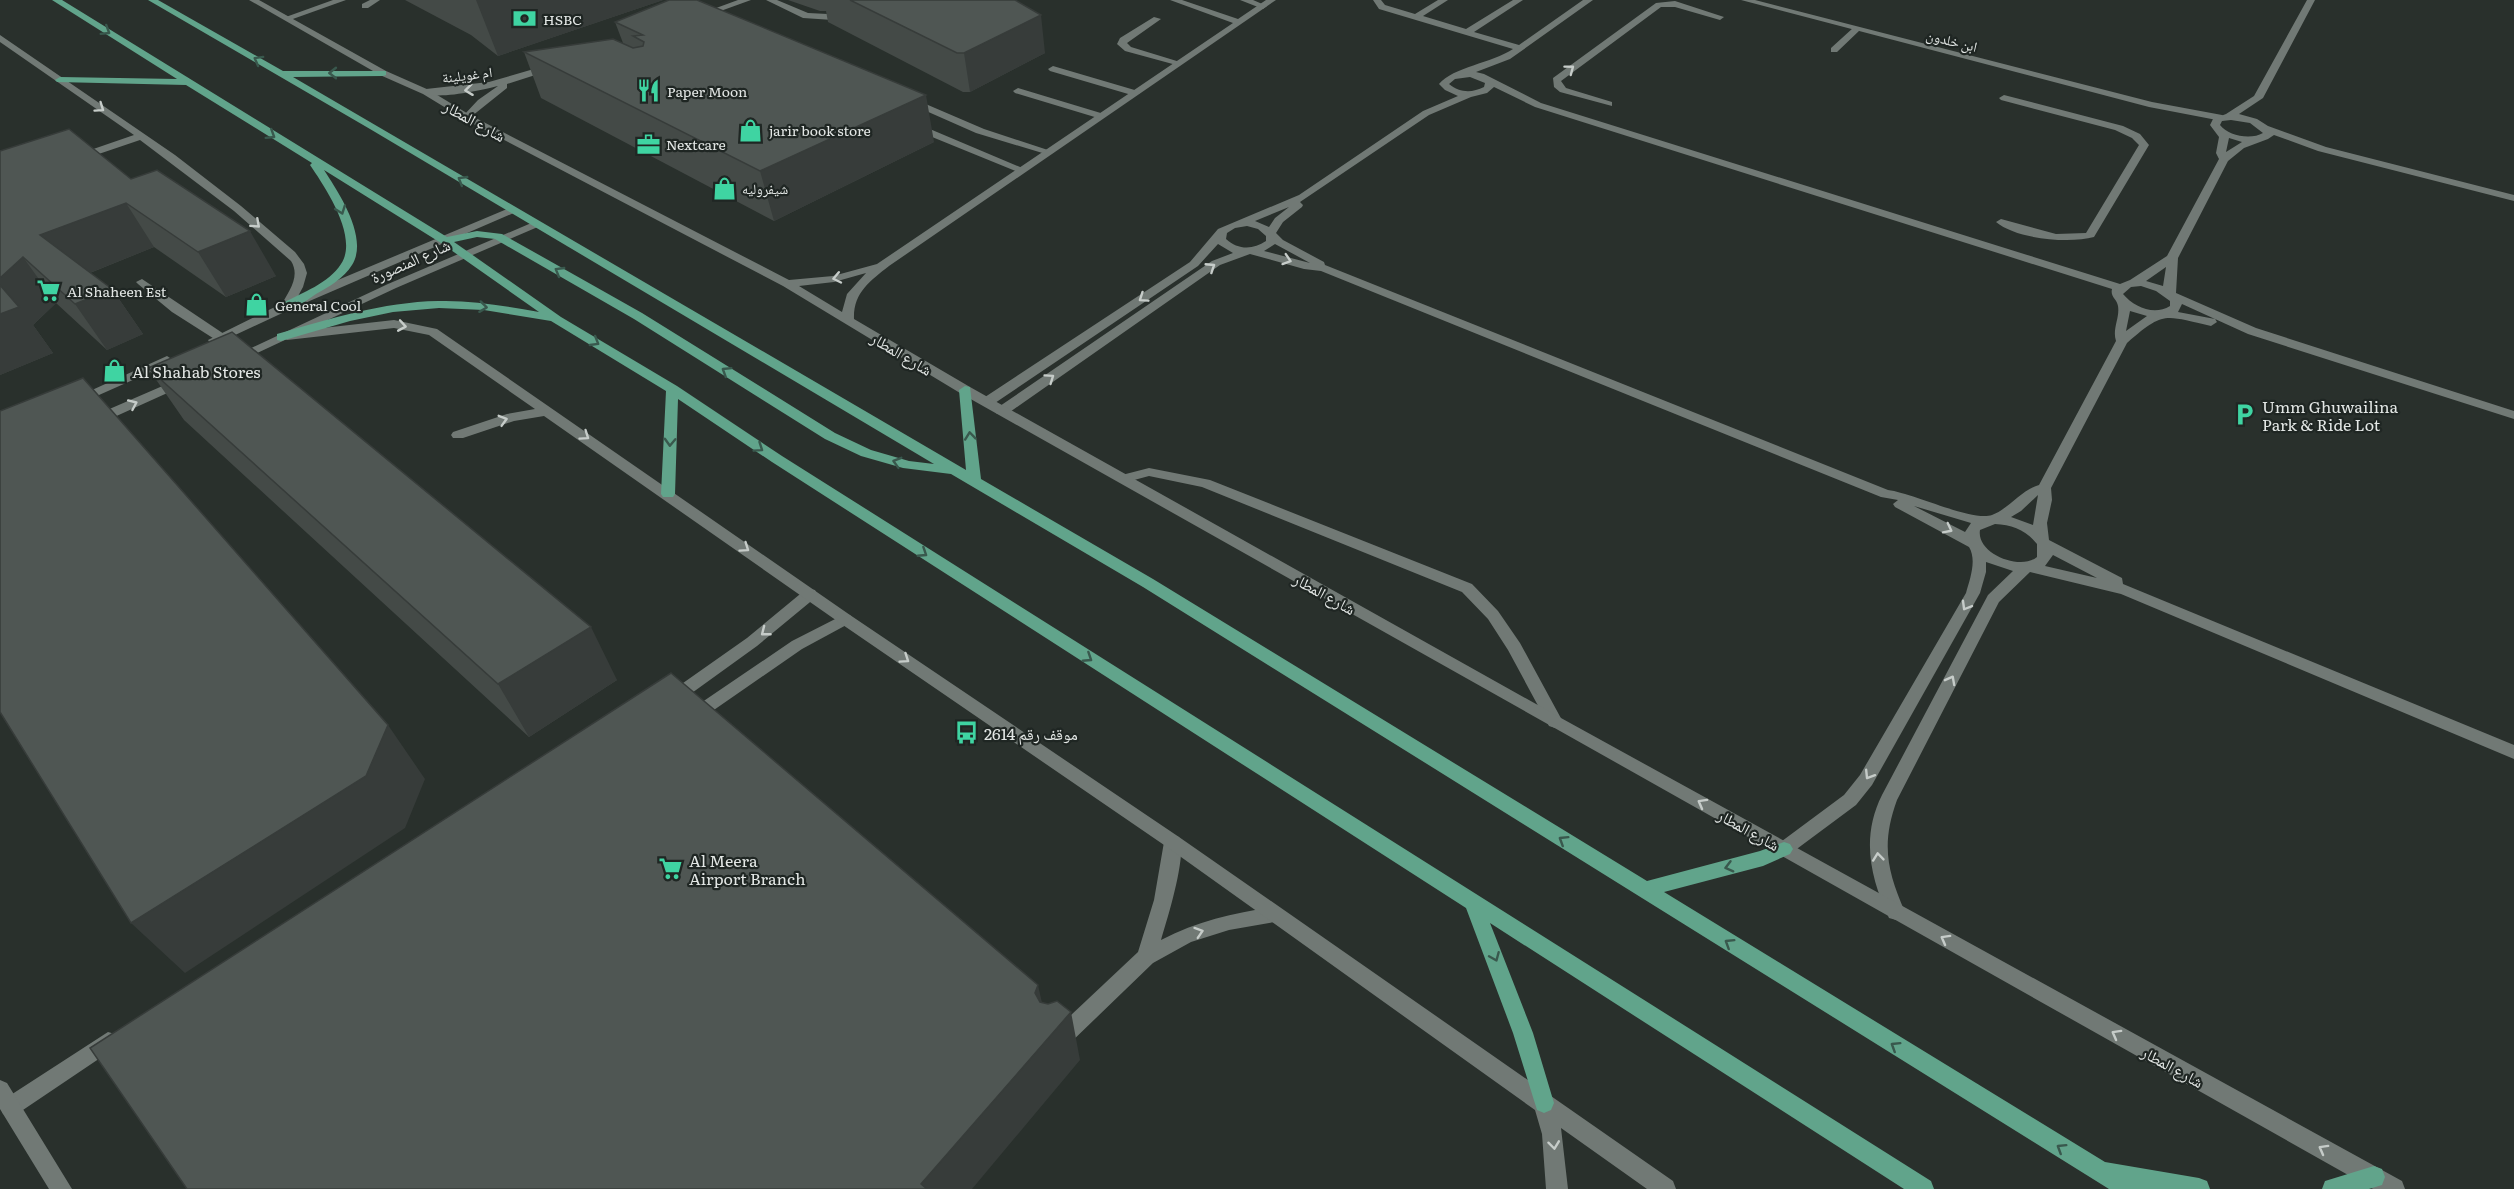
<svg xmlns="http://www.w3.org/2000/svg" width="2514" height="1189" viewBox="0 0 2514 1189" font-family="Literata,'Noto Naskh Arabic',serif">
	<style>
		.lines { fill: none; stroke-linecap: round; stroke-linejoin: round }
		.lane { fill: #717975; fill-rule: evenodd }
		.street { fill: #717975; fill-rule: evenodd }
		.secondary { fill: #717975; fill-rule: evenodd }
		.primary { fill: #61a48b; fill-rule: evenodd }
		.wall { fill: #444a47 }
		.shaded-wall { fill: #373c3a }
		.building { fill: #4f5653; stroke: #373c3a; stroke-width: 1.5 }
		.oneway { stroke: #39584d }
		.oneway2 { stroke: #c6ccc9 }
		.labels { text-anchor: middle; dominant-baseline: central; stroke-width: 4.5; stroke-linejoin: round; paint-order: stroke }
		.far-poi-label { font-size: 14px; fill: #e3e7e5; stroke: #1f2623; text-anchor: start }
		.far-street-label { font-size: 14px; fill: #e3e7e5; stroke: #1f2623 }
		.street-label { font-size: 16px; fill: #e3e7e5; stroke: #1f2623 }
		.poi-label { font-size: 16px; fill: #e3e7e5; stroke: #1f2623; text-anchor: start }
	</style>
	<rect width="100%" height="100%" fill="#29302c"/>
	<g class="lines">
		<!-- lane -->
		<path class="lane" d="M333,0H346L290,20L283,18Z
			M370,0H380L368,8H362V4Z
			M766,0H777L808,13L848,15L852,18L848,21L803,18Z
			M1240,0H1253L1267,6L1263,9Z
			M1373,0H1381L1385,5L1415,14L1438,0H1448L1423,16L1466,29L1513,0H1523L1474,32L1519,45L1583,0H1593L1510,59L1476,72L1484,74L1541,103L2120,284L2130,280L2167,256L2219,159L2216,153L2219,137L2210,125L2213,119L2226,114L2254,96L2307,0H2315L2263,98L2239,114L2257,119L2268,126L2326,147L2514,195V201L2318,151L2274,135L2268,139L2244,148L2228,161L2178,258L2176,293L2256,328L2514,411V419L2248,334L2182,304L2178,312L2215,319L2217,322L2211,326C2164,316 2165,310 2127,343L2051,488L2052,500L2047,523L2049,540L2122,578L2123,584L2514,745V759L2121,594L2030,572L1999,602L1897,800C1881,844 1887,871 1905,912L1903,918L1896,920L1889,918C1870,877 1861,837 1882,795L1988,595L2013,571L1986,562V572L1980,593L1872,785L1856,805L1790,854L1784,856L1778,854L1775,849L1778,844L1844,795L1860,775L1966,593C1970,579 1977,560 1969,547L1895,507L1893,504L1898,500L1881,497L1321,271L1304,269L1250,254L1220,265L1007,414H997L995,411L997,408L1212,261L1233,253L1218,244L1198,266L992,405H982L981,402L982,399L1190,262L1218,229L1299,195L1423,111L1458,96L1445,90L1439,84C1453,67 1492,63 1513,49L1379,9ZM1470,77L1485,83L1484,87C1472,93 1460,93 1449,84L1455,79ZM1494,87L1535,107L2112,289C2110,297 2117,299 2118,306C2120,318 2112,329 2116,341L2039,485C2021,490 2010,508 1992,515C1972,522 1913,493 1888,490L1325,265L1324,262L1283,240L1276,233L1283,222L1302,207L1303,205L1300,202L1429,115L1471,97L1487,93ZM2231,120L2250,123L2263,133C2251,140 2228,136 2220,125L2222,121ZM2229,138L2242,142L2226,152ZM1289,207L1275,218L1269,227L1255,221ZM1247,226L1258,229L1266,236V241C1253,250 1238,250 1226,239L1227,233L1235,228ZM1275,244L1310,263L1264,251ZM2166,267L2163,286L2146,281ZM2141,286L2156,291L2170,301V306C2154,316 2134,307 2123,294L2131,287ZM2130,311L2147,316L2126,331ZM2038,495L2033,525L2011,517L2021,511ZM1914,506L1971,523L1965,532ZM1995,524C2012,525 2026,530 2037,544V557C2021,571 1976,554 1980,530ZM2053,555L2097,578L2045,566Z
			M1675,1L1724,17L1720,20L1675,7H1661L1561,81L1566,88L1612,102V106L1560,92L1554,87L1553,78L1656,3Z
			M1154,17L1161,19L1127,43L1131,47L1180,62V66L1125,51L1117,44L1120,38Z
			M1853,28L1860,30L1837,52H1831V48Z
			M1053,66L1138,91L1140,93L1135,96L1050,71L1048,69Z
			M1018,88L1104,114L1106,116L1098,118L1015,93L1013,91Z
			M2004,95L2123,126L2140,134L2149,145L2094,237C2069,244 2016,239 1996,222L2001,219L2056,234L2086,233L2139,145L2132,138L2115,130L2001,100L1999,98Z
			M908,99H914L984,129L1054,152L1049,155L976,133L908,103Z
			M910,124H918L1027,170L1018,172L910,128Z
			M142,279L224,334V340H216L172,312L138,284L136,282Z
			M1149,468L1210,480L1472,584L1498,611L1520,643L1563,722L1561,726L1555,728L1549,726L1508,650L1488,619L1462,592L1202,487L1149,476L1123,483L1116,479L1118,476Z
			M810,589L815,590L817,594L815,598L757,646L678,703H666L664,699L666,695L747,638L805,590Z
			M845,614L850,615L853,619L850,623L802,649L698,721L692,723L686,721L684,717L686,713L792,641Z
			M1173,835L1179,837C1188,853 1167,920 1161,940C1197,921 1234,913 1273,907L1280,909L1282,915L1280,921L1229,930L1191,942L1153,963L1067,1046L1060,1048L1053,1046L1050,1039L1053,1032L1138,952L1154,900L1164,842L1167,837Z
			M108,1032L115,1034L118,1041L115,1048L17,1114L10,1117L3,1114L0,1106L3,1100Z"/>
		<!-- street -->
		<path class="street" d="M249,0H259L386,71L429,90L470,115L789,280L833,276L877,264L1233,23L1170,0H1182L1238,19L1266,0H1276L889,266C870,281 853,293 854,319L970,387L1561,718L2402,1181L2405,1189H2373L960,393L783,286L464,119L423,94L380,75ZM866,273L847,294L842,312L799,286L834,282Z
			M1741,0H1755L2152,102L2222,115L2227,118L2222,121L2149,107Z
			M0,35L175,155L241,206L295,252L304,264L307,273L303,287L291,309H283L281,306C288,292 301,277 291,261L234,211L140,140L81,160H73V156L134,135L0,42Z
			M394,320L437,329L850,615L1179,837L1673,1181L1676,1189H1647L1561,1128L1568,1189H1546L1542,1134L1535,1110L1167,847L840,623L544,416L514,421L463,438H453L451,435L453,432L507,414L535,409L429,335L394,328L287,340L281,336L287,332Z
			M0,1080L7,1083L72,1189H49L0,1109Z"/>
		<!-- secondary -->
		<path class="secondary" d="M738,0H751L704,17L697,15Z
			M551,64L554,65V69L507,84V88L467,120L462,117L464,115L478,100L498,86C482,90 434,101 421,92L426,89L489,82Z
			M512,207L517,210L516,212L291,309L218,343H210L208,340L283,303Z
			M536,221L540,222V226L396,288L240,361H232L230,358L388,284Z
			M167,356L173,360L171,363L81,403H71L70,400Z
			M181,378L185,379L187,382L185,385L101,423H91L89,420L91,417Z"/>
		<!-- primary -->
		<path class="primary" d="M52,0H62L447,237L477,231L502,234L642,313L835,433L871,450L909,461L934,464L370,129L148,0H158L283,71H386V75L383,76L293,77L966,470L959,390L965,386L970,387L981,479L1153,579L1647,881L1760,851L1784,842L1790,844L1793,849L1790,854L1763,866L1664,892L2105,1162L2199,1178L2207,1181L2210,1189H2109L1143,587L951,474L903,468L861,456L825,439L634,319L495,239L477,237L454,242L561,317L677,386L782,456L1931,1181L1934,1189H1904L1490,923L1533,1033L1554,1103L1551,1110L1544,1113L1537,1110L1513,1033L1466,908L772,462L678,399L675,494L673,497H663L661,494L666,391L551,321L484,310L439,308L393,312L350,321L281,341L277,340V334C329,319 383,302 438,301C472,300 505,306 539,312L441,243L324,170C339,193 369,238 352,265C344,278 329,287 316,294C307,300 294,311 283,309V303C302,293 329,283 341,264C359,237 325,187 310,165L312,163L186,85L57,82L55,80L60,77L177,79Z
			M2374,1166L2382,1169L2385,1177L2382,1185L2369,1189H2322L2325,1181Z"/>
	</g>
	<!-- wall -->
	<path class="wall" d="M405,0H663L498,56L471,35Z
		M788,0H1015L1045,53L970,92H963L828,22L826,11H820Z
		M615,22L934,142L774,221L541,98L524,52L623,43Z
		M0,151L131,179L276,276L226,297L154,247L90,273L112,289L143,334L107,350L56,303L33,325L53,353L0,375Z
		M148,368L617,680L529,737L184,420Z"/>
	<!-- shaded-wall -->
	<path class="shaded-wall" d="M476,0H663L498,56Z
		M1041,15L1045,53L970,92L964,53Z
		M926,95L934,142L774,221L760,171Z
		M126,203L154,247L72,280L40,235Z
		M250,231L276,276L226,297L198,252Z
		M23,257L56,303L33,325L53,353L0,375V278Z
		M112,289L143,334L107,350L75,304Z
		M591,627L617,680L529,737L498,684Z
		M388,725L425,779L405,828L185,973L131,923Z
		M1038,985L1049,1034L1071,1012L1080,1060L972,1189H923L921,1184L1035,993Z"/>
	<!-- building -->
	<path class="building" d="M669,0H697L926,95L760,171L524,52L613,39L633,48L643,46L644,42L633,36L643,35L615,22Z
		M850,0H1015L1041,15L964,53H957Z
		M69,129L131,179L157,170L250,231L198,252L126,203L40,235L112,289L75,304L23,257L0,278V151Z
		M0,285L19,307L0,314Z
		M232,332L591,627L498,684L148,368Z
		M83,378L388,725L366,776L131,923L0,712V411Z
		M671,673L1038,985L1035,993L1040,1002L1048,1004L1057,1001L1071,1012L921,1184L927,1189H187L90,1048Z"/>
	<!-- one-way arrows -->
	<defs><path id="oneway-chevron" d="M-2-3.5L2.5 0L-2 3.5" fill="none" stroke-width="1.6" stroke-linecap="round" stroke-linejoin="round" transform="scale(1.5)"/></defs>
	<g class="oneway">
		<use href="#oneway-chevron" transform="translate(106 31) rotate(32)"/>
		<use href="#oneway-chevron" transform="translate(258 60) rotate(-151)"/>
		<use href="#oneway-chevron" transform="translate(333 73) rotate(180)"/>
		<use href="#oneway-chevron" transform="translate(271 135) rotate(32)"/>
		<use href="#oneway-chevron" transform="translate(462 180) rotate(-149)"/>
		<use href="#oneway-chevron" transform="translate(341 210) rotate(70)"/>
		<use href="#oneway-chevron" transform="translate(559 271) rotate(-150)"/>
		<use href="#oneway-chevron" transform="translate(483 307) rotate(7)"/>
		<use href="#oneway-chevron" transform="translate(595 342) rotate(31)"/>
		<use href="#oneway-chevron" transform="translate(726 371) rotate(-148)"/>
		<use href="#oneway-chevron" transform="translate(970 436) rotate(-96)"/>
		<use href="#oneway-chevron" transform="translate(670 442) rotate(92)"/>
		<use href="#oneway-chevron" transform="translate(759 448) rotate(34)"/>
		<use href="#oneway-chevron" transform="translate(897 462) rotate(-164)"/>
		<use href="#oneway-chevron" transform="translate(923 553) rotate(33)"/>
		<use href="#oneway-chevron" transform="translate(1088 658) rotate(33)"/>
		<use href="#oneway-chevron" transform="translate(1563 840) rotate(-148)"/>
		<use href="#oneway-chevron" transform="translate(1729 867) rotate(165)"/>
		<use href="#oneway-chevron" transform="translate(1729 943) rotate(-148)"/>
		<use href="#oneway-chevron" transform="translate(1495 957) rotate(67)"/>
		<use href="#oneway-chevron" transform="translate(1895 1046) rotate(-148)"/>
		<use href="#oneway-chevron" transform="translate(2061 1148) rotate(-148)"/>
	</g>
	<g class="oneway2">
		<use href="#oneway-chevron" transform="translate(1570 69) rotate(-37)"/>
		<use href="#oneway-chevron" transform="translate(469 90) rotate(173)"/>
		<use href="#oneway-chevron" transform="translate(100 108) rotate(35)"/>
		<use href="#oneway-chevron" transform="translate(256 224) rotate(42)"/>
		<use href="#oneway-chevron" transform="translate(1287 260) rotate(18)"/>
		<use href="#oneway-chevron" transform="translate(1211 267) rotate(-33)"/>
		<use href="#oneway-chevron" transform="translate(837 278) rotate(168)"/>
		<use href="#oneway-chevron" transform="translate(1143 298) rotate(146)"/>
		<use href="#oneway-chevron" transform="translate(402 326) rotate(10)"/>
		<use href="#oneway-chevron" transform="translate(1050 378) rotate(-35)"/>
		<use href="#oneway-chevron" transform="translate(133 404) rotate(-24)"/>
		<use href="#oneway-chevron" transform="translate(503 420) rotate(-16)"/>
		<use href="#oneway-chevron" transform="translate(585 436) rotate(35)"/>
		<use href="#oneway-chevron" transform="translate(1948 529) rotate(27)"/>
		<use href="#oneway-chevron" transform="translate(745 548) rotate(35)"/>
		<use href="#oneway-chevron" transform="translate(1966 606) rotate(120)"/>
		<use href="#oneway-chevron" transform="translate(765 632) rotate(142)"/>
		<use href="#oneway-chevron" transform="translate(905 659) rotate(34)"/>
		<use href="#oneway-chevron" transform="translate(1951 680) rotate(-62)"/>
		<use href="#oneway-chevron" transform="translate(1869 775) rotate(122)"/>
		<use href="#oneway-chevron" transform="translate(1702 803) rotate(-151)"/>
		<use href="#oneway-chevron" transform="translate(1878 857) rotate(-96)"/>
		<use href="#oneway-chevron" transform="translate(1199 932) rotate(-18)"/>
		<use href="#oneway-chevron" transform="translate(1945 939) rotate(-151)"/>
		<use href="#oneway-chevron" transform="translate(2116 1034) rotate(-151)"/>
		<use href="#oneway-chevron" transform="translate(1554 1145) rotate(83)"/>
		<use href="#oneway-chevron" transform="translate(2323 1149) rotate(-151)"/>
	</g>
	<!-- icons -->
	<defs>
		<symbol id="bank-bare" viewBox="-9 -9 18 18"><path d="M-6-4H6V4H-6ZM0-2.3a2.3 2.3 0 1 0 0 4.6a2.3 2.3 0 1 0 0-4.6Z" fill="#3fd4a2" stroke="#1f2623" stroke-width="2.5" paint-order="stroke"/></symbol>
		<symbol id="restaurant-bare" viewBox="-9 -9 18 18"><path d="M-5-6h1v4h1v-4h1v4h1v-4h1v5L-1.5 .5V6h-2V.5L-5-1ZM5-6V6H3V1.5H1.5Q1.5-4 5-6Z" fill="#3fd4a2" stroke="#1f2623" stroke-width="2.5" paint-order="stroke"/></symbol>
		<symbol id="shop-bare" viewBox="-9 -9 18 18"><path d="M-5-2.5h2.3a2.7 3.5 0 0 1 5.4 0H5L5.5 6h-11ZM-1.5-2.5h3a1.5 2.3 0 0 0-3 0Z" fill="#3fd4a2" stroke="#1f2623" stroke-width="2.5" paint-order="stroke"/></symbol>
		<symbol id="office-bare" viewBox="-9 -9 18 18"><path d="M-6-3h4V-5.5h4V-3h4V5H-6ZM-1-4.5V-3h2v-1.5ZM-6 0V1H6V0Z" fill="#3fd4a2" stroke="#1f2623" stroke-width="2.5" paint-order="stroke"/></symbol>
		<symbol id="supermarket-bare" viewBox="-9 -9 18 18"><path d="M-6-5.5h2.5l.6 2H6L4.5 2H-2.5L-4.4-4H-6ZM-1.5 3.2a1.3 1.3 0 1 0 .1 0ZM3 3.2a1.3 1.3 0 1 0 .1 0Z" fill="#3fd4a2" stroke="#1f2623" stroke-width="2.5" paint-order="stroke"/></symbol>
		<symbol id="parking-bare" viewBox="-9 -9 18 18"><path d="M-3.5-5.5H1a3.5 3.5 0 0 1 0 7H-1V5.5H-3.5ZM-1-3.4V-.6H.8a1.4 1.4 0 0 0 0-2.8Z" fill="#3fd4a2" stroke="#1f2623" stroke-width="2.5" paint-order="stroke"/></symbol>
		<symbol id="bus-bare" viewBox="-9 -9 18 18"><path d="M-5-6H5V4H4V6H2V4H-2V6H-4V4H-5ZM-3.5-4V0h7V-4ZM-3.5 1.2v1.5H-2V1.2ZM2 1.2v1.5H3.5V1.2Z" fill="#3fd4a2" stroke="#1f2623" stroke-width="2.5" paint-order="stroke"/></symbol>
	</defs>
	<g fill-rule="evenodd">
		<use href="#bank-bare" x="508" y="2" width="33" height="33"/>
		<use href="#restaurant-bare" x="632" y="74" width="33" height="33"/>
		<use href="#shop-bare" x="734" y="114" width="33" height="33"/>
		<use href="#office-bare" x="632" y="128" width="33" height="33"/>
		<use href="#shop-bare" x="708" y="172" width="33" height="33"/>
		<use href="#supermarket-bare" x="32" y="274" width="33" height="33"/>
		<use href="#shop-bare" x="240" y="288" width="33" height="33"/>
		<use href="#shop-bare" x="98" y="354" width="33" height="33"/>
		<use href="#parking-bare" x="2228" y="398" width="33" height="33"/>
		<use href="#bus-bare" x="950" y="716" width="33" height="33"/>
		<use href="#supermarket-bare" x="654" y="852" width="33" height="33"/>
	</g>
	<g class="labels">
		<!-- far-poi labels -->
		<g class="far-poi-label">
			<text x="543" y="19">HSBC</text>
			<text x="667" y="91">Paper Moon</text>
			<text x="769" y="130">jarir book store</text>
			<text x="666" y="144">Nextcare</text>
			<text x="742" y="188">شيفروليه</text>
			<text x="67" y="291">Al Shaheen Est</text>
			<text x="275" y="305">General Cool</text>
		</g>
		<!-- far-street labels -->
		<g class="far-street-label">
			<text transform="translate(1952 40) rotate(14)">ابن خلدون</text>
			<text transform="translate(467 74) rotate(-7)">ام غويلينة</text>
		</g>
		<!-- street labels -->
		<g class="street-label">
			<text transform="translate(475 120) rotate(29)">شارع المطار</text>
			<text transform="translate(410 260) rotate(-24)">شارع المنصورة</text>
			<text transform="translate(902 353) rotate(31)">شارع المطار</text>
			<text transform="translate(1325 593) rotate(29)">شارع المطار</text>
			<text transform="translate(1749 829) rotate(29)">شارع المطار</text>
			<text transform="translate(2173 1066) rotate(29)">شارع المطار</text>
		</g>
		<!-- poi labels -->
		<g class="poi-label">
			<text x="132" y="371">Al Shahab Stores</text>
			<text x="2262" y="406">Umm Ghuwailina<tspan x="2262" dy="18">Park &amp; Ride Lot</tspan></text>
			<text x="984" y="733">موقف رقم 2614</text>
			<text x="689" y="860">Al Meera<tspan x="689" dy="18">Airport Branch</tspan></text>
		</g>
	</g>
</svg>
